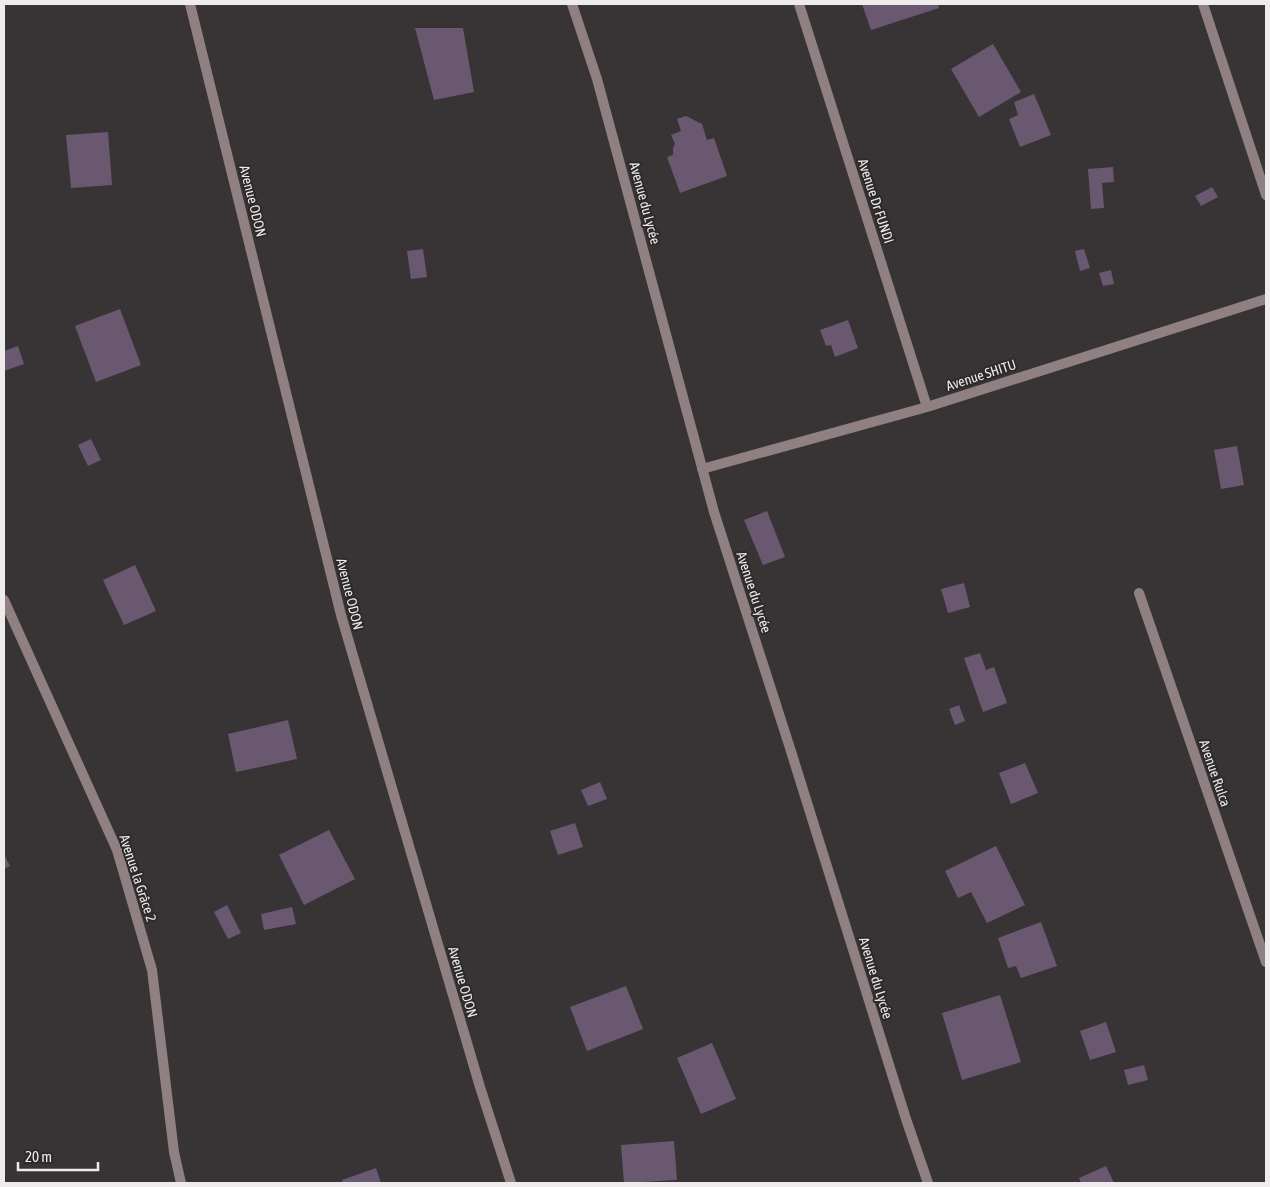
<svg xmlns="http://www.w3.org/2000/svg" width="1270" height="1187" viewBox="0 0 1270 1187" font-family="'Asap Condensed',sans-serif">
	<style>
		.building { fill: #6a5871 }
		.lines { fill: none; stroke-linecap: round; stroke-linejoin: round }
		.minor { stroke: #918082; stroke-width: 10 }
		.labels { text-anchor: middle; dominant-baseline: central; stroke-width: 4; stroke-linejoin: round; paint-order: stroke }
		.street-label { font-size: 14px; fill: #eeebec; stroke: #2e2a2c }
	</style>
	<rect width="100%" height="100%" fill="#383436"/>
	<!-- building -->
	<path class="building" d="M862,4H938L939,8L871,30Z
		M415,28H463L474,92L434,100Z
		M993,44L1021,92L979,117L951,69Z
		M1034,94L1051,135L1020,147L1009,119L1018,115L1014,102Z
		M686,116L702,124L707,140L714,138L727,176L680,193L667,157L673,155V148L675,144L671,135L681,131L677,119Z
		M108,132L112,185L71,188L66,135Z
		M1113,167L1114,182L1102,183L1104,208L1091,209L1088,169Z
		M1212,187L1218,197L1201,206L1195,196Z
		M423,249L427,277L411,279L407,251Z
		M1084,249L1090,268L1080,271L1075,251Z
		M1111,270L1114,284L1103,286L1099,273Z
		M120,309L141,365L96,382L75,326Z
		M848,320L858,348L835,357L831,345L826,346L820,330Z
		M18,346L24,364L4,371V351Z
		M91,439L101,460L88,466L78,445Z
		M1237,446L1244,485L1221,489L1214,450Z
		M767,511L785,557L763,565L744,520Z
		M135,565L156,611L124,625L103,580Z
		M964,583L970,607L948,613L941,589Z
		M980,653L986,670L994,667L1007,703L983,712L964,658Z
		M959,705L965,721L955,725L949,709Z
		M288,720L297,759L236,772L228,734Z
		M1025,763L1038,793L1011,804L999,773Z
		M600,782L607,799L588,806L581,790Z
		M575,823L583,847L558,855L550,831Z
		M329,830L355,879L304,905L279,855Z
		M996,846L1025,905L987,923L971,892L958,898L945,871Z
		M4,854L10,866L4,869Z
		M227,905L241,933L228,939L214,912Z
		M292,907L296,924L264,930L261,914Z
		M1041,922L1057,966L1021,978L1016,966L1008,968L998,938Z
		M626,986L643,1029L587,1051L570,1007Z
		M1000,995L1021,1062L962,1080L942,1013Z
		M1106,1022L1116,1052L1090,1060L1080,1031Z
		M712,1043L736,1099L701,1114L677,1058Z
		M1144,1065L1148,1080L1128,1085L1124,1070Z
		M674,1141L677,1180L624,1183L621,1145Z
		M1106,1166L1114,1183H1081L1079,1178Z
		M376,1168L381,1183H343L342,1180Z"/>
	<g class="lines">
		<!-- minor -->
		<path class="minor" d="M190,4L341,615L480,1087L511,1183
			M572,4L597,79L714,512L789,745L906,1119L928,1183
			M799,4L927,407
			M1203,4L1266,195
			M702,469L927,407L1266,299
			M1139,593L1266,962
			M4,600L117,850L152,970L174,1152L181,1183"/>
	</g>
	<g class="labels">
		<!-- street labels -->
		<g class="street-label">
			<text transform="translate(253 201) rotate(76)">Avenue ODON</text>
			<text transform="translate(876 201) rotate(72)">Avenue Dr FUNDI</text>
			<text transform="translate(645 203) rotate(75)">Avenue du Lycée</text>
			<text transform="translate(981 375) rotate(-18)">Avenue SHITU</text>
			<text transform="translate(754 592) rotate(72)">Avenue du Lycée</text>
			<text transform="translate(350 594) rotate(76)">Avenue ODON</text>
			<text transform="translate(1215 773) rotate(71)">Avenue Rulca</text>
			<text transform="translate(138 878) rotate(72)">Avenue la Grâce 2</text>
			<text transform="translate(876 978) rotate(73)">Avenue du Lycée</text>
			<text transform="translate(463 982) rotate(74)">Avenue ODON</text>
		</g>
	</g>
	<!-- border -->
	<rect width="1270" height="1187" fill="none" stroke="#eeebec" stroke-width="10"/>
	<!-- scale -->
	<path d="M18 1162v8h80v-8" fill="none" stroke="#eeebec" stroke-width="2.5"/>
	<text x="25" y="1162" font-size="15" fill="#eeebec" stroke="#2e2a2c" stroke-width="4" paint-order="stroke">20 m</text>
</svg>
